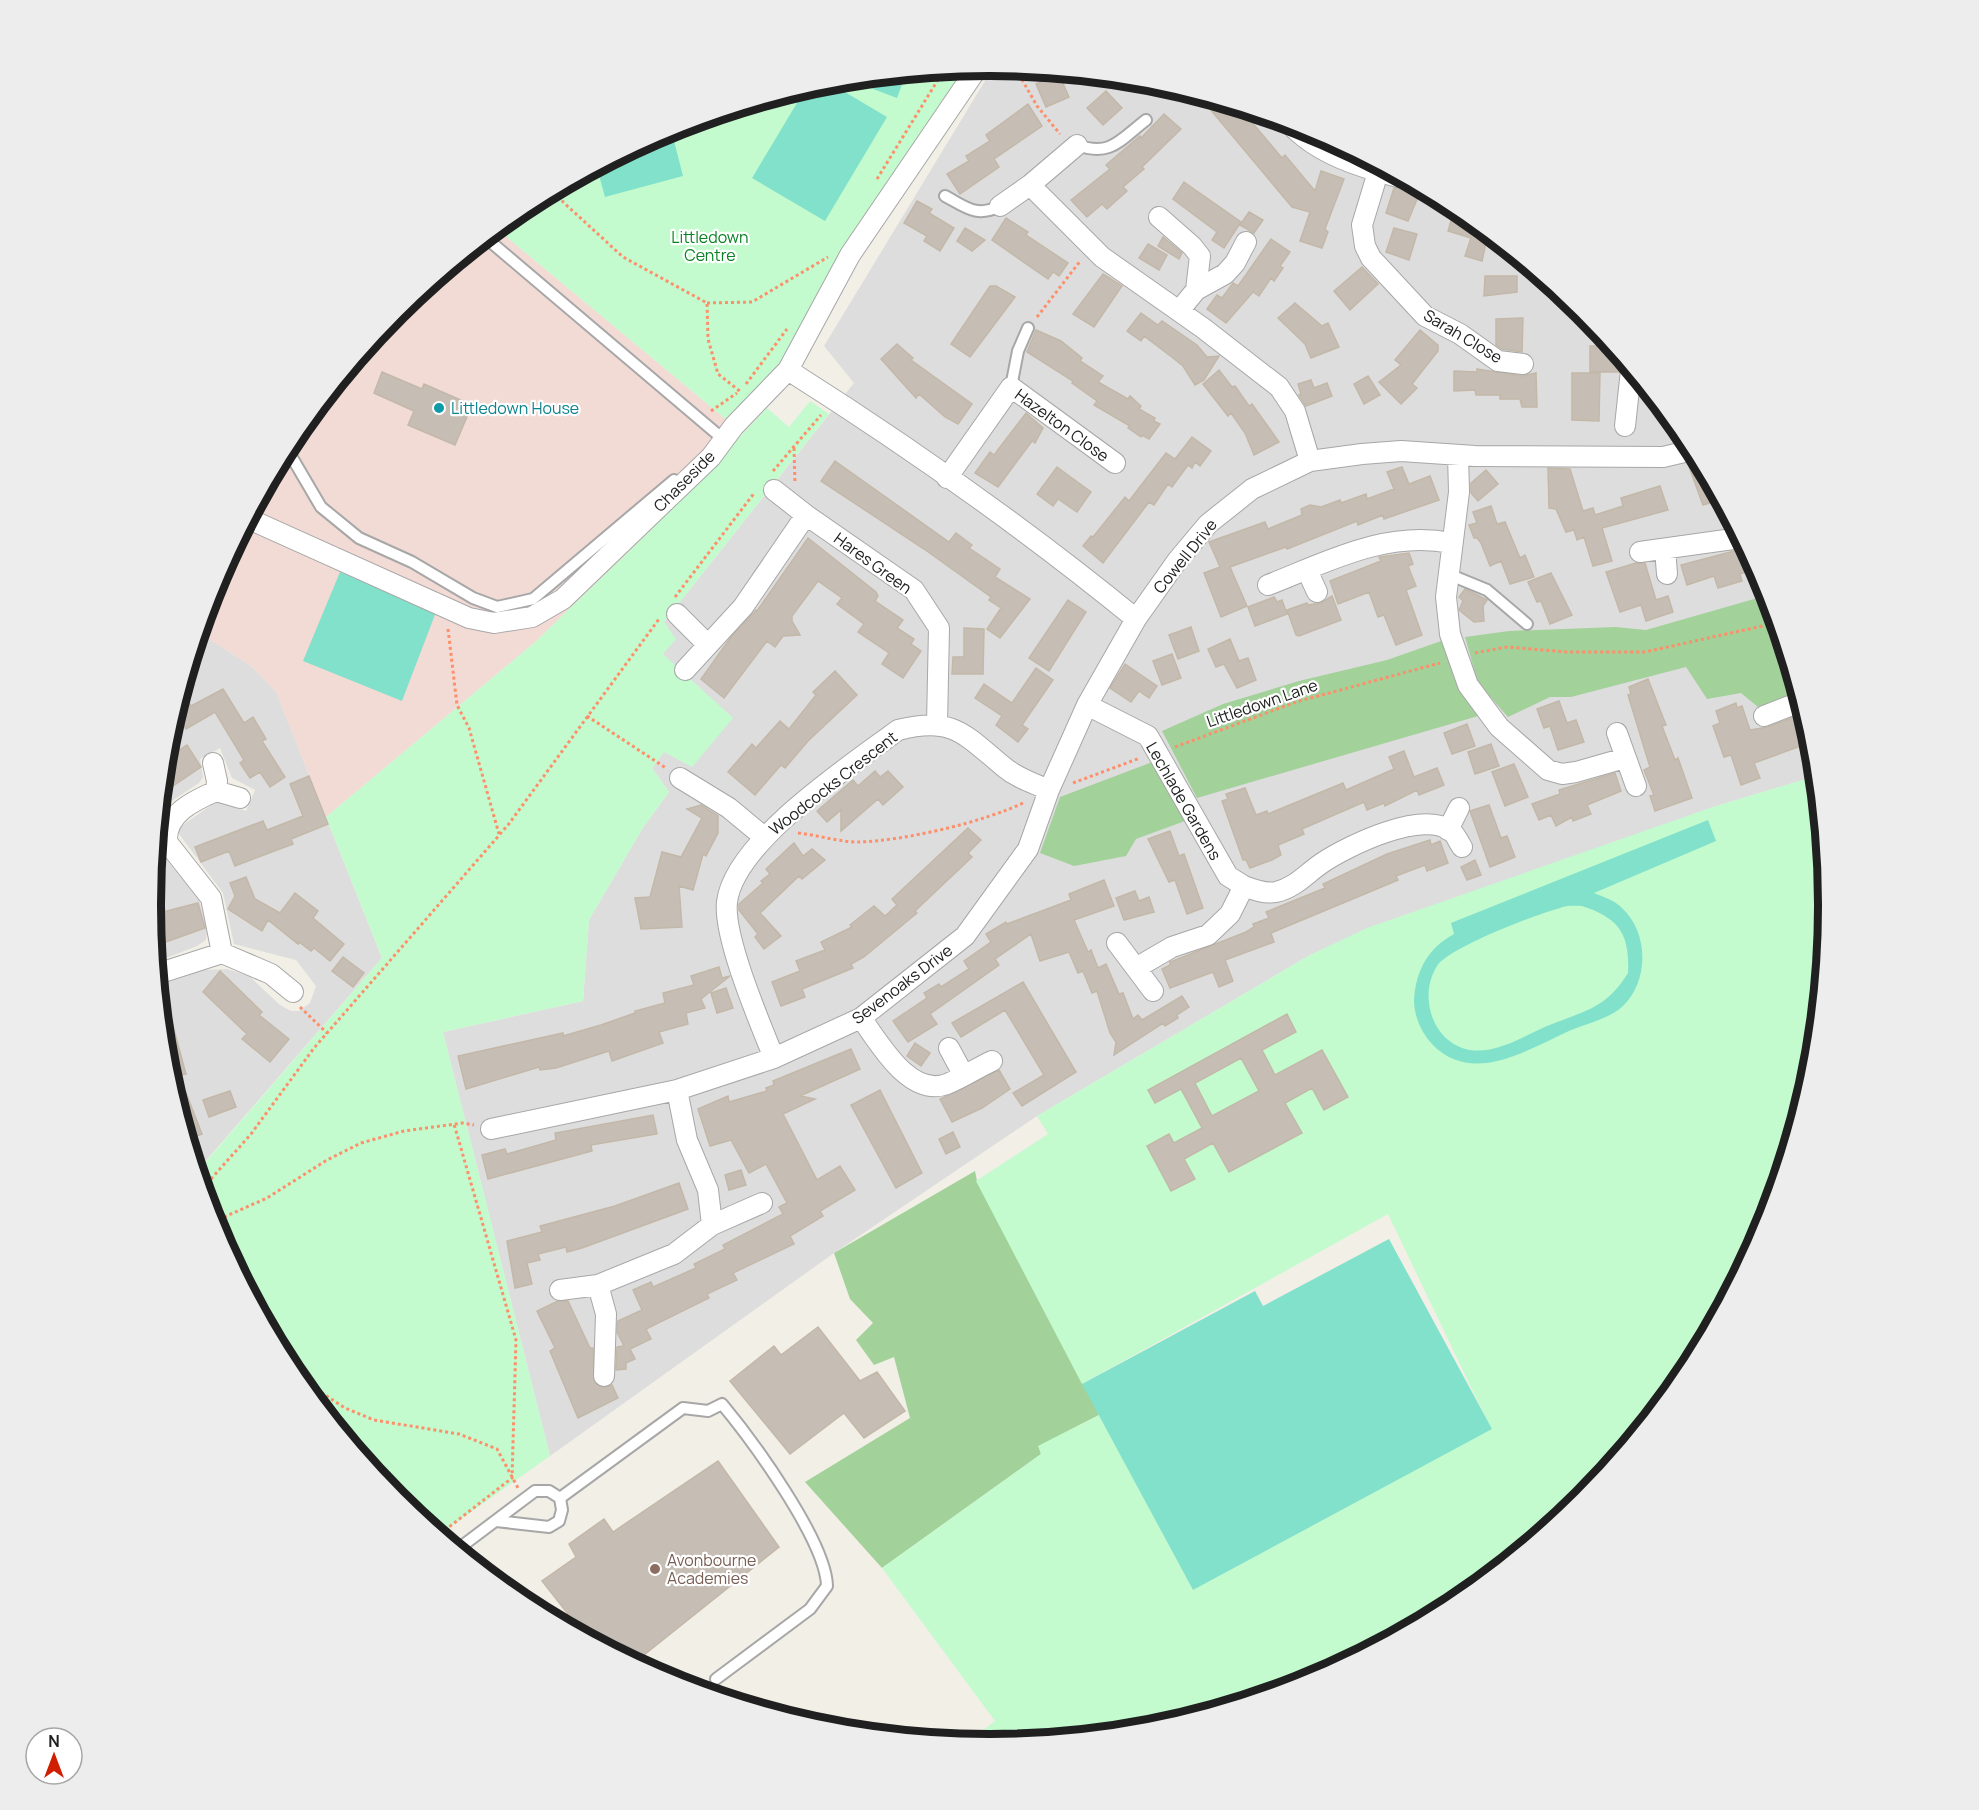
<svg xmlns="http://www.w3.org/2000/svg" width="1979" height="1810" viewBox="0 0 1979 1810" font-family="Manrope,sans-serif">
	<style>
		.residential { fill: #dedddd }
		.commercial { fill: #f2dad5 }
		.forest { fill: #a2d19a }
		.park { fill: #c3fbcf }
		.pitch { fill: #82e1cb; fill-rule: evenodd }
		.building { fill: #c6beb5; stroke: #c3b8a8; stroke-width: 1.5; fill-rule: evenodd }
		.lines { fill: none; stroke-linecap: round; stroke-linejoin: round }
		.lane-casing { stroke: #a7a7a7; stroke-width: 14 }
		.street-casing { stroke: #a7a7a7; stroke-width: 22 }
		.path { stroke: #fd8f6a; stroke-width: 3; stroke-dasharray: 3 3; stroke-linecap: butt }
		.lane { stroke: #fff; stroke-width: 10 }
		.street { stroke: #fff; stroke-width: 20 }
		.culture-dot { fill: #0f9aa8; stroke: #fff; stroke-width: 2 }
		.education-dot { fill: #8d6e63; stroke: #fff; stroke-width: 2 }
		.labels { text-anchor: middle; dominant-baseline: central; stroke-width: 4.5; stroke-linejoin: round; paint-order: stroke }
		.park-label { font-size: 16px; fill: #098325; stroke: #fff }
		.street-label { font-size: 16px; fill: #202020; stroke: #fff }
		.culture-label { font-size: 16px; fill: #0d838f; stroke: #fff; text-anchor: start }
		.education-label { font-size: 16px; fill: #785e54; stroke: #fff; text-anchor: start }
		.rim { fill: none; stroke: #202020; stroke-width: 8 }
	</style>
	<rect width="100%" height="100%" fill="#f1efe6"/>
	<!-- residential -->
	<path class="residential" d="M997,67L1154,82L1311,130L1456,208L1583,312L1687,439L1765,584L1812,742L1816,776L1713,807L1310,955L1037,1116L834,1253L550,1456L443,1032L583,1001L589,920L642,829L669,792L652,768L664,752V622L854,383L824,346L991,71Z
		M200,633L251,666L276,692L382,958L203,1164L196,1166L167,1068L158,986L203,970L227,969L249,976L280,1005L291,1011H299L310,1003L316,986L296,960L234,944L223,893L179,834L180,827L217,801L246,811L255,790L232,778L220,748L200,759L203,777L199,783L170,802L159,815L167,741Z
		M156,847L199,900L207,928L206,940L197,946L156,962L151,905Z"/>
	<!-- commercial -->
	<path class="commercial" d="M497,229L734,426L743,431L669,514L534,643L326,817L276,692L251,666L200,633L215,584L292,439L396,311Z"/>
	<!-- forest -->
	<path class="forest" d="M1768,595L1798,693L1758,707L1741,693L1707,699L1686,667L1571,697H1550L1508,717L1478,683L1465,637L1509,631L1616,627L1646,630Z
		M1444,640L1478,716L1197,798L1162,731L1223,704L1299,681L1387,660Z
		M1155,761L1185,821L1136,839L1126,856L1074,866L1040,853L1060,797Z
		M975,1171L977,1181L1099,1415L1039,1446L1041,1454L882,1568L805,1482L910,1418L894,1357L874,1365L856,1340L873,1323L850,1299L834,1253Z"/>
	<!-- park -->
	<path class="park" d="M965,68L788,370L734,426L497,229L524,207L669,130L826,82Z
		M810,401L829,414L664,622L676,639L663,654L733,718L692,767L664,752L652,768L669,792L642,829L589,920L583,1001L443,1032L550,1456L440,1534L396,1498L292,1371L214,1226L196,1166L204,1164L382,958L326,817L534,643L649,532L767,408L789,427Z
		M1816,776L1828,905L1812,1069L1765,1226L1687,1371L1583,1499L1455,1603L1310,1680L1153,1728L989,1744L968,1742L995,1721L882,1568L1041,1454L1038,1446L1099,1415L1193,1590L1491,1429L1388,1214L1082,1384L976,1181L1048,1134L1037,1116L1310,955L1367,928L1713,807Z"/>
	<!-- pitch -->
	<path class="pitch" d="M906,74L897,98L849,80Z
		M828,82L887,117L825,221L752,178L806,88Z
		M671,129L683,176L605,197L597,168Z
		M340,572L436,612L402,701L303,661Z
		M1708,820L1716,841L1594,893C1604,897 1614,900 1622,908C1649,933 1649,981 1623,1006C1611,1018 1585,1024 1569,1031C1527,1050 1472,1086 1432,1044C1421,1032 1414,1016 1414,1000C1416,970 1428,948 1454,934L1451,923ZM1582,906C1619,918 1630,934 1628,973C1606,1009 1584,1011 1547,1026C1524,1036 1496,1054 1470,1050C1432,1043 1418,996 1437,966C1450,947 1535,915 1560,908C1567,905 1575,906 1582,906Z
		M1389,1239L1492,1429L1193,1590L1082,1384L1255,1291L1263,1306Z"/>
	<!-- building -->
	<path class="building" d="M1059,74L1069,97L1046,107L1036,84Z
		M1106,91L1122,108L1103,125L1087,108Z
		M1199,96L1240,108L1282,158L1285,155L1315,191L1321,171L1344,179L1325,229L1328,232L1322,248L1300,241L1310,212L1292,207Z
		M1028,104L1042,126L994,159L999,167L960,194L947,174L969,161L966,156L990,141L986,135Z
		M1164,114L1181,129L1142,167L1144,169L1123,187L1127,191L1107,209L1102,204L1087,217L1071,200L1110,169L1106,165L1140,136L1141,138Z
		M1184,182L1241,222L1224,248L1212,240L1217,232L1173,199Z
		M1404,187L1420,192L1408,221L1386,213L1394,188Z
		M917,201L932,209L929,213L954,228L940,251L924,241L927,236L904,223Z
		M1455,207L1506,249L1486,243L1482,261L1465,256L1471,238L1448,231Z
		M1249,212L1263,220L1254,233L1240,225Z
		M1006,218L1028,232L1026,235L1068,263L1059,276L1053,272L1048,279L992,240Z
		M965,228L985,240L972,251L957,241Z
		M1394,228L1417,234L1409,260L1386,252Z
		M1163,237L1182,253L1179,259L1158,246Z
		M1271,239L1290,252L1280,266L1283,268L1274,281L1271,278L1259,296L1253,292L1226,323L1207,309L1217,295L1222,298L1233,283L1238,286Z
		M1148,244L1167,255L1159,270L1139,258Z
		M1362,267L1378,284L1350,310L1334,291Z
		M1103,274L1122,286L1094,327L1073,314Z
		M1485,276H1517V292L1484,296Z
		M990,286H996L1015,297L970,357L951,344Z
		M1295,303L1322,326L1328,323L1339,347L1311,358L1305,344L1278,318Z
		M1141,313L1158,325L1162,321L1197,345L1207,357L1219,356L1204,380L1195,385L1183,366L1173,358L1144,336L1141,341L1127,331Z
		M1523,318L1522,352L1502,349L1496,345V319Z
		M1036,330L1061,341L1082,358L1080,361L1103,376L1098,382L1128,399L1130,396L1141,406L1139,409L1155,418L1154,421L1160,424L1149,439L1142,435L1141,437L1128,428L1130,426L1094,405L1097,401L1072,383L1073,381L1027,352Z
		M1420,330L1438,345V351L1412,384L1417,388L1401,404L1379,382L1401,365L1395,360Z
		M897,344L913,358L911,360L972,404L958,424L945,417L919,394L916,398L881,359Z
		M1590,346H1611L1623,361L1619,372H1590Z
		M1477,369L1522,376L1536,373L1537,407H1522L1520,399H1500V395H1476L1475,390L1454,391V371L1477,372Z
		M1219,370L1232,387L1235,386L1249,406L1252,404L1279,442L1254,455L1245,433L1231,413L1228,416L1203,384Z
		M382,372L422,389L424,384L472,405L455,445L408,425L414,411L374,393Z
		M1572,373H1600L1599,421L1572,420Z
		M1368,376L1380,395L1364,404L1354,384Z
		M1311,380L1314,388L1327,383L1332,396L1306,406L1299,395L1301,394L1298,384Z
		M1026,413L1043,428L1035,443L1032,441L998,487L975,473L990,452L994,455Z
		M1192,437L1211,451L1200,466L1195,462L1192,468L1188,465L1172,487L1168,484L1154,505L1149,502L1103,563L1083,546L1091,536L1093,537L1125,497L1129,501L1166,453L1175,459Z
		M1699,460L1720,500L1703,505L1688,464Z
		M835,461L949,542L956,533L972,545L969,548L1000,569L995,577L1030,599L1000,638L987,629L1001,608L989,600L991,597L924,549L821,481Z
		M1057,467L1091,492L1077,512L1058,499L1053,506L1037,494Z
		M1402,467L1409,484L1430,476L1439,500L1384,519L1383,515L1358,525L1357,521L1287,549L1286,547L1230,567L1247,606L1221,617L1204,573L1220,567L1209,542L1265,522L1268,529L1302,515L1301,509L1310,505L1321,507L1340,500L1341,503L1366,494L1367,499L1394,489L1387,472Z
		M1548,468L1570,469L1583,511L1593,508L1595,515L1623,506L1621,498L1660,486L1668,510L1602,528L1612,561L1593,566L1584,537L1577,540L1574,530L1566,532L1556,509L1549,508Z
		M1486,470L1498,484L1478,501L1471,493V483Z
		M1491,506L1497,524L1505,522L1520,558L1525,555L1534,577L1510,584L1501,561L1490,566L1481,543L1477,538H1474L1469,525L1477,523L1473,512Z
		M808,538L876,592L878,596L875,601L903,620L897,628L914,639L911,644L921,651L903,678L882,664L889,653L858,632L864,624L837,604L842,598L818,581L792,616V621L800,635L783,636L775,647L767,641L724,698L701,679L731,637L756,610L757,611Z
		M1746,548L1756,568L1740,574L1742,581L1718,588L1714,576L1687,585L1681,565Z
		M1409,553L1413,564L1408,566L1416,586L1406,590L1422,635L1396,645L1384,615L1378,617L1369,592L1338,604L1330,581L1381,561L1379,557Z
		M1636,563H1645L1656,600L1668,596L1673,612L1646,621L1641,605L1620,612L1606,572Z
		M1551,573L1572,615L1550,624L1541,601L1537,602L1528,582Z
		M1465,589L1487,600L1483,606L1484,621L1474,622L1459,610L1463,601L1459,597Z
		M1332,596L1341,620L1299,636L1296,635L1287,610L1307,603L1308,605L1321,603Z
		M1274,597L1277,602L1282,600L1287,614L1255,626L1248,607Z
		M1068,600L1086,612L1049,671L1029,658Z
		M1191,627L1199,651L1178,659L1169,635Z
		M964,628L984,629L983,674H952L953,657H964Z
		M1230,639L1239,661L1248,658L1256,680L1237,688L1224,664L1216,667L1208,649Z
		M1172,654L1181,678L1162,685L1153,661Z
		M1125,664L1157,686L1149,698L1139,691L1131,702L1110,688Z
		M1036,668L1053,680L1022,725L1028,729L1018,742L996,725L1002,716L975,698L984,684L1012,703Z
		M835,671L857,695L808,741L785,768L781,765L755,795L728,772L752,744L756,748L780,721L789,729L816,695L813,692Z
		M1648,679L1666,725L1662,726L1675,760L1678,758L1692,798L1655,811L1650,796L1654,795L1644,770L1650,767L1628,695L1631,694L1629,687Z
		M223,689L244,723L253,717L266,739L262,741L285,777L270,787L260,772L250,778L240,763L244,760L215,712L186,729L176,713L182,692L191,706Z
		M1559,701L1567,723L1576,720L1584,742L1558,750L1550,726L1544,728L1537,709Z
		M1736,703L1737,708L1742,706L1750,730L1768,727L1804,713L1812,742L1754,763L1760,778L1741,785L1731,755L1724,757L1713,726L1720,723L1716,711Z
		M1467,724L1475,746L1452,754L1444,733Z
		M1491,744L1499,766L1475,774L1468,752Z
		M187,745L201,767L161,794L165,759Z
		M1404,751L1414,777L1437,768L1444,785L1419,795L1417,790L1385,806L1384,803L1367,810L1364,802L1302,829L1304,834L1278,845L1281,855L1272,860L1250,868L1246,860H1243L1222,801L1228,799L1226,794L1245,788L1256,815L1267,811L1268,814L1343,783L1346,790L1394,769L1389,757Z
		M1514,764L1528,797L1505,806L1492,772Z
		M875,771L880,777L888,771L903,787L883,805L878,799L841,831V810L827,822L817,811L853,780L858,786Z
		M1615,773L1621,791L1587,805L1591,814L1573,821L1572,817L1556,826L1551,815L1539,820L1532,804L1560,794L1559,790Z
		M309,776L328,824L291,839L293,844L235,866L229,851L201,862L195,847L263,821L267,830L303,816L290,784Z
		M701,805L718,816V833L706,856L703,854L693,890L679,886L682,927L641,929L635,898L650,897L662,852L681,857L702,818L687,809Z
		M1489,805L1501,838L1507,836L1515,857L1490,867L1470,811Z
		M968,828L981,840L968,853L972,857L915,911L917,913L864,957L851,964L853,968L802,989L805,997L781,1006L772,982L800,971L796,961L825,950L821,942L852,927L850,925L874,906L885,916L897,905L892,899Z
		M1170,831L1179,856L1184,854L1203,908L1187,914L1175,880L1169,882L1148,839Z
		M1430,840L1431,845L1440,841L1448,863L1427,871L1425,865L1396,876L1398,880L1271,933L1274,942L1225,960L1233,981L1219,987L1213,972L1170,988L1162,969L1170,965V962L1246,932L1254,927L1253,924L1269,918L1266,912L1325,888L1323,884L1387,854Z
		M794,843L803,856L812,849L825,860L802,879L799,876L760,913L781,936L764,949L755,937L758,934L739,910V904L763,883L761,881L770,874L766,869Z
		M1475,860L1481,875L1467,880L1461,867Z
		M246,877L255,899L280,913L295,893L318,911L313,918L344,944L330,961L314,948L311,951L299,942L298,944L268,920L262,931L228,909L235,896L230,883Z
		M1104,880L1114,906L1074,920L1088,952L1091,950L1098,968L1106,964L1119,994L1123,993L1133,1019L1138,1015L1142,1020L1182,996L1189,1007L1177,1015L1178,1018L1165,1026L1163,1023L1114,1055L1116,1042L1110,1033L1097,991L1092,993L1083,971L1078,973L1069,952L1040,961L1031,934L995,959L999,965L930,1014L937,1024L908,1042L893,1021L927,998L924,993L939,984L941,987L969,969L964,961L991,942L986,934L1006,922L1007,924L1071,900L1069,894Z
		M1135,891L1139,901L1149,897L1154,912L1124,920L1116,898Z
		M198,903L205,928L163,943L158,931L153,933L151,915Z
		M343,957L364,973L353,987L332,971Z
		M719,967L722,978L730,976L701,999L705,1008L686,1013L688,1024L659,1032L663,1043L612,1061L609,1051L556,1068L540,1070L539,1067L466,1089L458,1056L563,1033V1036L601,1025L635,1013V1011L665,1003L663,993L694,985L691,976Z
		M220,971L262,1012L259,1015L289,1039L270,1062L242,1039L247,1034L203,992Z
		M1023,982L1076,1072L1022,1106L1013,1093L1044,1075L1005,1010L961,1037L952,1023Z
		M726,988L733,1008L717,1013L711,993Z
		M167,1004L186,1074L169,1076L160,1006Z
		M1287,1014L1296,1032L1262,1050L1275,1075L1322,1050L1348,1097L1324,1110L1312,1088L1285,1103L1302,1133L1229,1172L1213,1143L1184,1159L1195,1179L1171,1191L1147,1146L1169,1134L1174,1143L1202,1128L1181,1089L1155,1103L1148,1090ZM1241,1058L1259,1091L1212,1116L1195,1083Z
		M915,1043L930,1053L921,1066L907,1056Z
		M851,1049L860,1069L800,1096L815,1099L783,1114L817,1180L840,1166L855,1190L820,1211L823,1216L790,1236L794,1244L733,1273L737,1280L707,1294L709,1298L646,1329L651,1339L630,1349L635,1359L626,1363V1369L616,1370L617,1347L624,1346L617,1332L618,1321L642,1310L633,1290L651,1282L653,1287L696,1268L694,1264L725,1249L723,1245L783,1214L779,1207L787,1203L766,1164L749,1173L731,1140L710,1146L698,1109L728,1096L729,1102L767,1091L766,1088L774,1085L773,1081Z
		M999,1070L1010,1089L982,1108L952,1122L940,1099Z
		M880,1090L922,1173L896,1188L851,1105Z
		M230,1091L236,1107L209,1117L203,1100Z
		M186,1093L202,1134L188,1139L175,1096Z
		M653,1115L657,1134L591,1145L592,1151L488,1179L482,1155L505,1149L507,1154L556,1140L555,1133Z
		M953,1132L960,1147L946,1154L939,1139Z
		M741,1170L746,1185L729,1190L725,1175Z
		M679,1183L688,1209L582,1248L567,1252L566,1247L538,1254L540,1260L527,1263L532,1284L515,1288L507,1241L542,1232L540,1226L615,1206Z
		M558,1301H568L590,1348H593L594,1382L603,1388L612,1385L618,1398L578,1418L550,1351L555,1348L537,1311Z
		M818,1327L860,1381L877,1372L905,1411L864,1438L844,1413L790,1454L730,1381L774,1346L781,1355Z
		M718,1461L779,1547L635,1662L557,1621L568,1614L542,1581L576,1557L569,1544L604,1519L613,1532Z"/>
	<g class="lines">
		<defs>
			<path id="lane" d="M1077,145C1111,157 1120,140 1146,120
				M945,196C966,207 976,218 1000,206
				M486,238L723,439L720,441
				M1011,387L1018,351L1028,328
				M287,449L321,507L359,538L412,562L473,598L497,607L533,599L674,480
				M1448,574L1487,590L1527,624
				M560,1498L683,1408L708,1411L722,1404C752,1440 826,1541 827,1586L810,1609L716,1679
				M458,1549L535,1491H549L560,1498L562,1510L559,1521L549,1527L496,1521"/>
			<path id="street" d="M1290,124C1317,154 1360,167 1398,177
				M1378,172L1362,225L1365,246L1371,258L1425,316L1460,334L1498,361L1523,364
				M1030,185L1102,257L1203,328L1279,387L1295,411L1310,461
				M1000,206L1030,185L1077,145
				M1159,217L1192,246L1200,256L1196,290
				M1179,311L1196,290L1225,274L1235,263L1246,242
				M788,370C908,446 1026,529 1136,619
				M1625,426L1631,370
				M1458,455L1459,492L1446,597L1450,634L1468,685L1499,727L1548,770L1562,774L1576,772L1625,758
				M947,478L1011,387L1115,463
				M774,490L806,515
				M249,519L469,618L494,623L532,617L563,599L711,457L734,426L788,370L850,255L978,67
				M1665,549L1667,574
				M1640,552L1740,538
				M1307,570L1317,592
				M1268,585C1327,562 1386,530 1451,543
				M677,614L708,645
				M685,670L743,607L806,515L914,590L939,628L937,724
				M1087,705L1148,736L1228,876L1244,886
				M1764,716L1800,702
				M1617,733L1636,786
				M213,763L217,781L216,791C193,801 165,814 167,842L211,898L222,953
				M680,778L729,808L764,837
				M216,791L240,798
				M1448,830L1459,808
				M1117,943L1153,991
				M1136,968L1172,947L1208,935L1230,914L1244,886C1254,890 1265,894 1276,892C1295,888 1307,873 1322,863C1347,846 1425,808 1452,832C1456,835 1459,843 1462,847
				M157,974L222,953L271,974L293,992
				M861,1018C879,1042 909,1098 947,1084C962,1078 977,1068 992,1061
				M949,1048L963,1074
				M774,1058C760,1023 723,937 727,902C734,842 851,765 898,730C953,716 964,734 1004,767C1017,778 1033,783 1049,790
				M491,1129L677,1090L774,1058L861,1018L965,936L1028,849L1049,790L1087,705L1136,619L1177,561L1208,524L1252,489L1310,461L1362,454L1401,451L1475,456L1663,457L1693,450
				M712,1225L762,1203
				M598,1285L606,1314L604,1376
				M560,1290L598,1285L674,1254L712,1225L708,1190L687,1140L677,1090"/>
		</defs>
		<!-- lane casing -->
		<use href="#lane" class="lane-casing"/>
		<!-- street casing -->
		<use href="#street" class="street-casing"/>
		<!-- path -->
		<path class="path" d="M1016,69L1037,106L1060,134
			M877,179L944,70
			M558,189L563,202L623,257L707,303L708,339L718,374L741,392
			M707,303L752,302L828,257
			M1037,317L1081,260
			M746,384L787,329
			M711,411L737,393
			M794,448L795,484
			M773,471L821,415
			M675,597L755,492
			M448,629L457,705L469,728L499,834
			M1475,653L1507,647L1567,652H1645L1776,623
			M587,716L666,768
			M1175,747L1296,702L1440,663
			M1073,783L1140,758
			M798,833C818,835 838,842 858,842C903,841 985,822 1025,802
			M300,1007L327,1033
			M203,1188L251,1134L314,1048L508,825L659,619
			M213,1222L267,1198L327,1160L361,1143L404,1131L463,1123L474,1125
			M296,1376L345,1408L374,1420L459,1434L497,1449L518,1488
			M440,1534L512,1478L516,1340L454,1124"/>
		<!-- lane -->
		<use href="#lane" class="lane"/>
		<!-- street -->
		<use href="#street" class="street"/>
	</g>
	<!-- markers -->
	<circle class="culture-dot" cx="439" cy="408" r="6"/>
	<circle class="education-dot" cx="655" cy="1569" r="6"/>
	<g class="labels">
		<!-- park labels -->
		<g class="park-label">
			<text x="710" y="237">Littledown<tspan x="710" dy="18">Centre</tspan></text>
		</g>
		<!-- street labels -->
		<g class="street-label">
			<text transform="translate(1463 336) rotate(31)">Sarah Close</text>
			<text transform="translate(1062 425) rotate(36)">Hazelton Close</text>
			<text transform="translate(684 481) rotate(-45)">Chaseside</text>
			<text transform="translate(1185 556) rotate(-51)">Cowell Drive</text>
			<text transform="translate(873 563) rotate(36)">Hares Green</text>
			<text transform="translate(1262 703) rotate(-19)">Littledown Lane</text>
			<text transform="translate(833 783) rotate(-38)">Woodcocks Crescent</text>
			<text transform="translate(1184 801) rotate(60)">Lechlade Gardens</text>
			<text transform="translate(902 984) rotate(-37)">Sevenoaks Drive</text>
		</g>
		<!-- culture labels -->
		<g class="culture-label">
			<text x="451" y="408">Littledown House</text>
		</g>
		<!-- education labels -->
		<g class="education-label">
			<text x="667" y="1560">Avonbourne<tspan x="667" dy="18">Academies</tspan></text>
		</g>
	</g>
	<!-- crop -->
	<path d="M0 0H1979V1810H0ZM989 76H990A828 828 0 0 1 1818 904V906A828 828 0 0 1 990 1734H989A828 828 0 0 1 161 906V904A828 828 0 0 1 989 76Z" fill="#ededed" fill-rule="evenodd"/>
	<path class="rim" d="M989 76H990A828 828 0 0 1 1818 904V906A828 828 0 0 1 990 1734H989A828 828 0 0 1 161 906V904A828 828 0 0 1 989 76Z"/>
	<!-- north arrow -->
	<g transform="translate(54 1756)"><circle r="28" fill="#ffffff" stroke="#a6a6a6" stroke-width="1.5"/>
	<path d="M0-4.5L10 22L0 15L-10 22Z" fill="#d01e00"/>
	<text y="-9" font-size="16" font-weight="bold" text-anchor="middle" fill="#202020">N</text>
	</g>
</svg>
